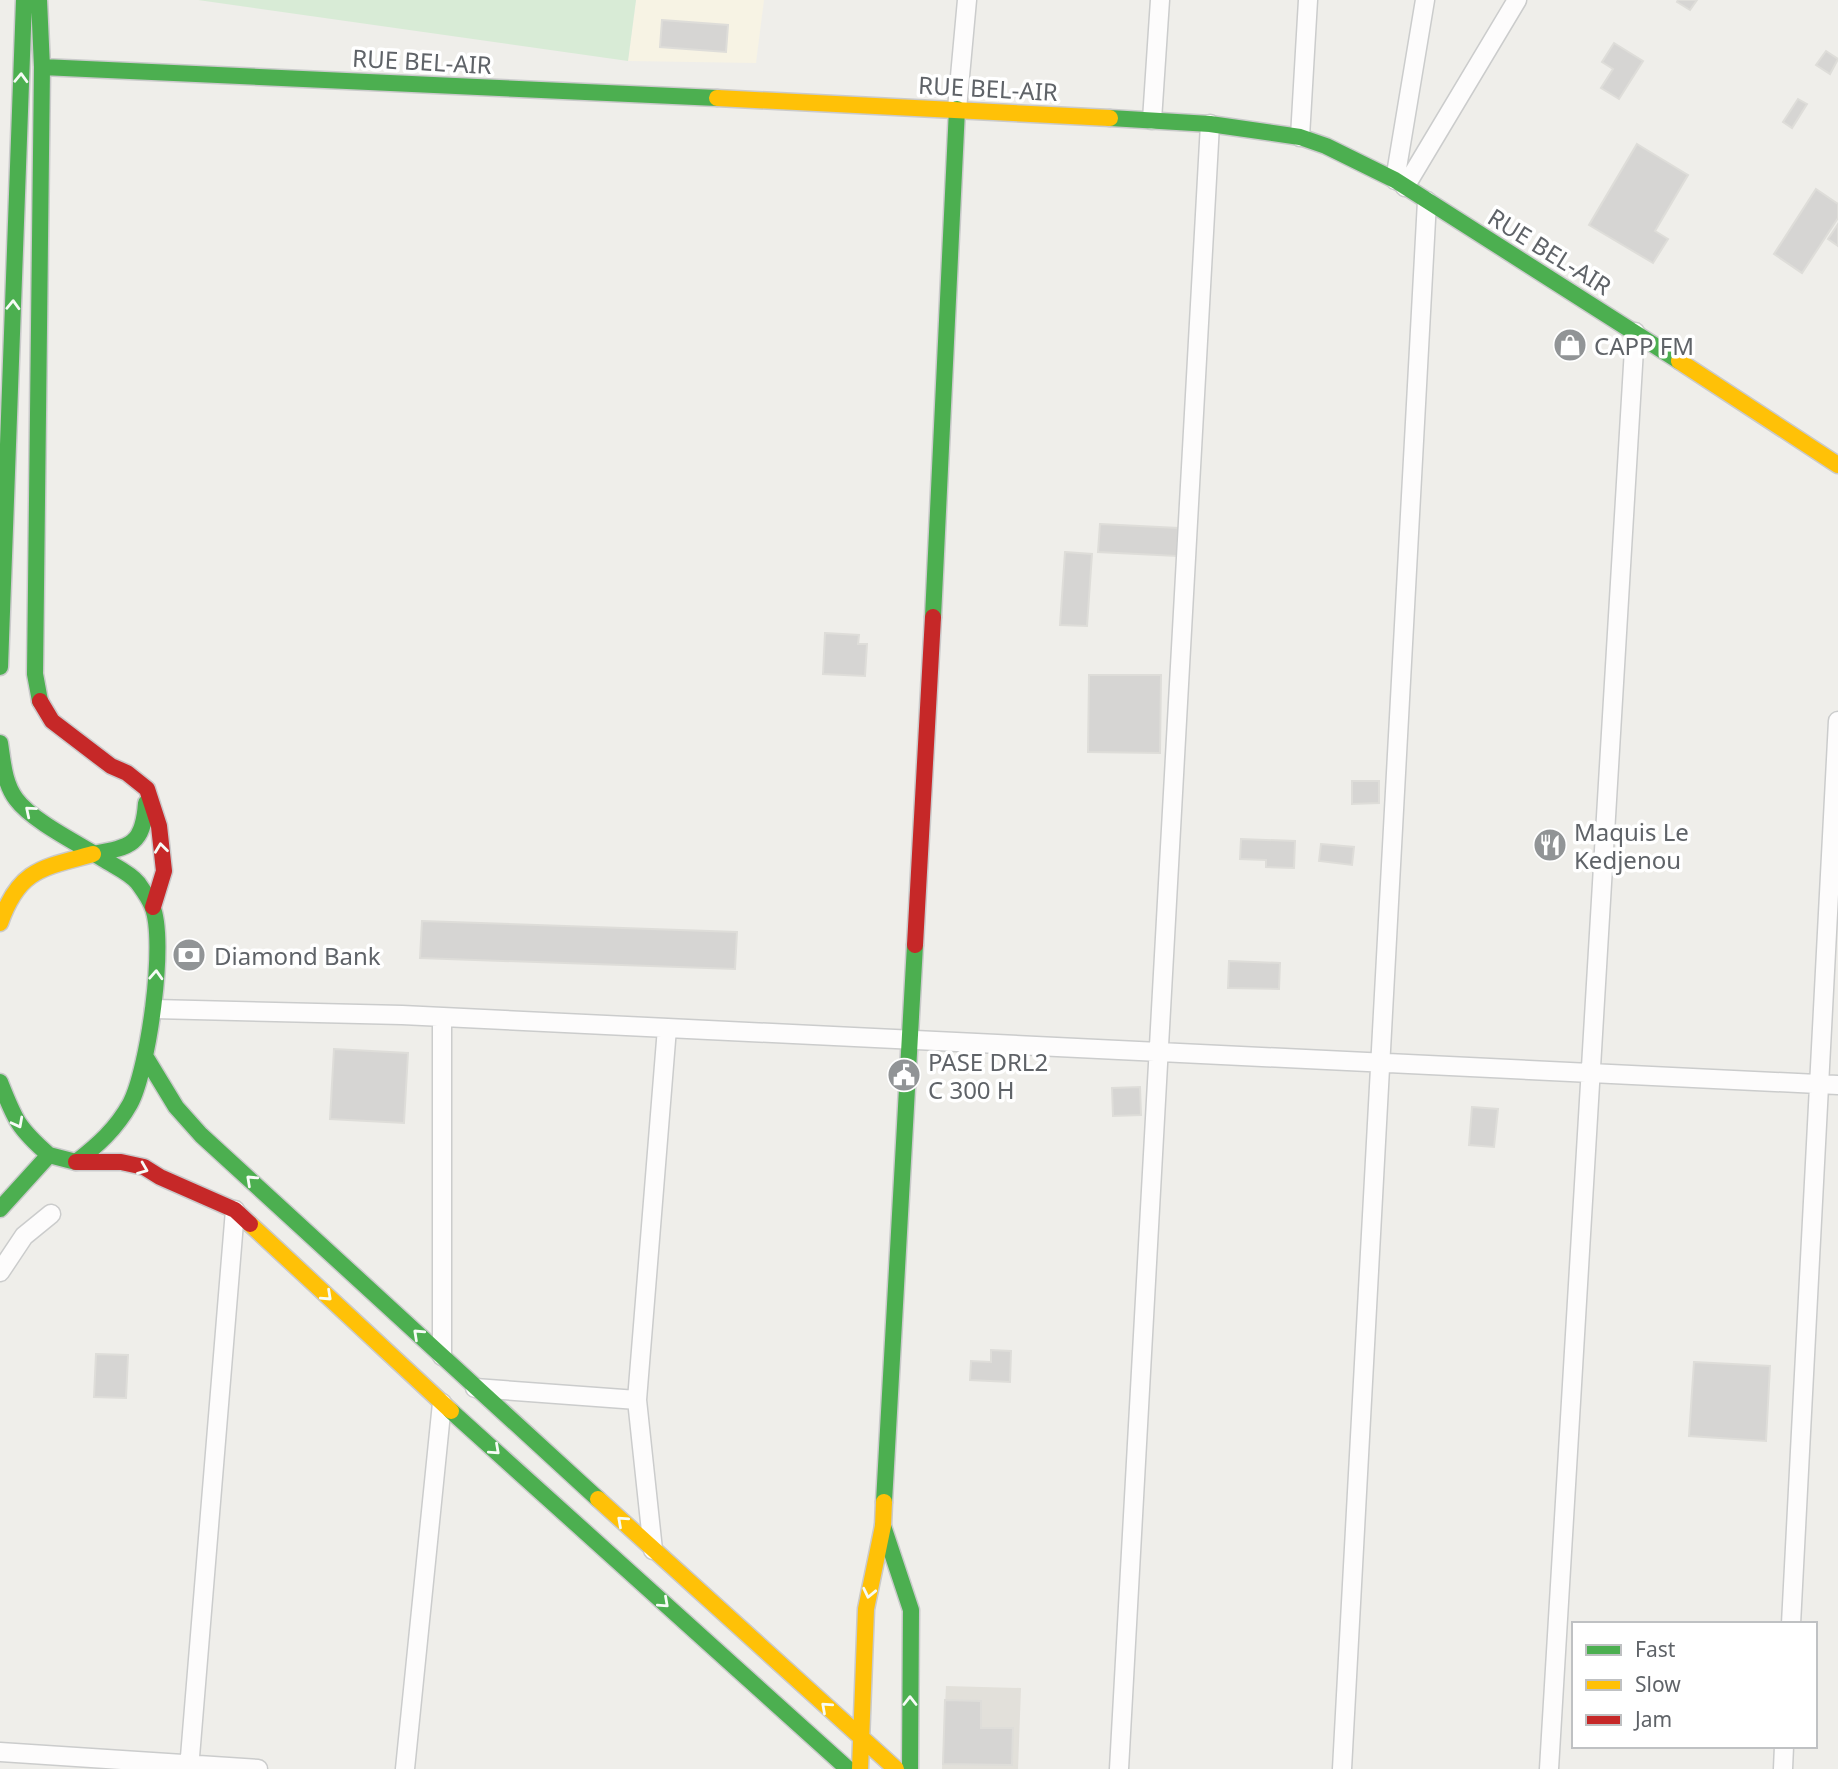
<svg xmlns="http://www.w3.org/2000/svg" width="1838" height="1769" viewBox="0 0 1838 1769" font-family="'Noto Sans',sans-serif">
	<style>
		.commercial { fill: #f7f3e4 }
		.education { fill: #e2e0da }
		.green { fill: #d8ebd6 }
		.building { fill: #d6d5d3; stroke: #deddd9; stroke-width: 2 }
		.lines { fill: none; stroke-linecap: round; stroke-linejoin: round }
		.street-casing { stroke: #cbcccc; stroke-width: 21 }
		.fast-casing { stroke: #cacacb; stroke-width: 19 }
		.slow-casing { stroke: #cacacb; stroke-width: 19 }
		.jam-casing { stroke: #cacacb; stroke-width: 19 }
		.street { stroke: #fdfcfc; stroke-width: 18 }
		.fast { stroke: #4caf50; stroke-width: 16 }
		.slow { stroke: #ffc107; stroke-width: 16 }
		.jam { stroke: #c62828; stroke-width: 16 }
		.oneway { stroke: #f6fbf6 }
		.labels { text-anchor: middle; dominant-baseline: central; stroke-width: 7; stroke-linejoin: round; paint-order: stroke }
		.street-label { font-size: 24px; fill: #5f6368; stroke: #fff }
		.poi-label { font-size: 24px; fill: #5f6368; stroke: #fff; text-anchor: start }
	</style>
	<rect width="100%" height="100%" fill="#efeeea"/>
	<!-- commercial -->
	<path class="commercial" d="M636,0H764L756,63L628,61Z"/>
	<!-- education -->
	<path class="education" d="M946,1686L1021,1688L1018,1769H942Z"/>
	<!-- green -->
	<path class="green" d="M198,0H636L628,61Z"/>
	<!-- building -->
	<path class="building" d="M1678,0H1697L1690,10L1677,2Z
		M662,20L728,25L726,52L660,47Z
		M1614,43L1643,61L1619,99L1601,88L1613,69L1602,62Z
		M1826,51L1838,59L1830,74L1816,65Z
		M1798,99L1807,104L1792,128L1783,122Z
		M1637,144L1688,175L1655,231L1668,239L1653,263L1589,225Z
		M1816,189L1838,204V218L1802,273L1774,254Z
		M1838,224V246L1828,239Z
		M1100,524L1178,528L1177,556L1098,552Z
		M1065,552L1092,554L1087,626L1060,625Z
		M825,633L859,635L858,644H867L865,676L823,674Z
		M1089,675H1161L1160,753L1088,752Z
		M1352,781H1379V803L1352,804Z
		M1241,839L1295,841L1294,868L1266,867V860L1240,859Z
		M1321,844L1354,847L1352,865L1319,861Z
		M422,921L737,932L735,969L420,958Z
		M1229,961L1280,963L1279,989L1228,988Z
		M334,1049L408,1053L404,1123L330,1119Z
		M1140,1087L1141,1115L1113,1116L1112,1088Z
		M1472,1107L1498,1109L1494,1147L1469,1145Z
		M991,1350L1011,1351L1010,1382L970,1380L971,1361L991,1362Z
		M96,1354L128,1355L126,1398L94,1397Z
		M1694,1362L1770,1366L1766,1441L1689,1436Z
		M945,1700L981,1701V1728H1013L1012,1765L943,1764Z"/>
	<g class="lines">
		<defs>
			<path id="street" d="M957,109L967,0
				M1152,120L1160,0
				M1300,137L1308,0
				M1395,180L1425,0
				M1405,187L1517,0
				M154,1009L402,1015L1838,1085
				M442,1017V1356
				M0,1272L24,1236L51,1214
				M475,1388L637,1400
				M653,1550L637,1400L667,1028
				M1791,1624L1838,721
				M0,1752L258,1769
				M189,1769L235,1210
				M405,1769L442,1403
				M1119,1769L1210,124
				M1342,1769L1427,201
				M1549,1769L1635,332
				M1783,1769L1784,1746"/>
			<path id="fast" d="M39,0L42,67L35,674L40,701
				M42,67L717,98
				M1110,118L1210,124L1300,137L1326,146L1395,180L1679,361
				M933,617L957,109
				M0,667L24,0
				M0,743C3,762 4,783 16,799C32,821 79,844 103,859C114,866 130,873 138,883C143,890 149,898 152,906C167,940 148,1071 130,1104C116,1129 98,1145 76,1162L49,1155L0,1209
				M93,854C131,847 143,845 146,803
				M145,1056L176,1107L201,1135L598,1499
				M0,1082C15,1120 18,1128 49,1155
				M451,1411L848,1769
				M884,1502L915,945
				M883,1526L911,1610L910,1769"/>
			<path id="slow" d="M717,98L1110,118
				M1679,361L1838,465
				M0,923C19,869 42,868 93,854
				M250,1224L451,1411
				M598,1499L896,1769
				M860,1769L866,1609L883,1526L884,1502"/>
			<path id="jam" d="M40,701L52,721L111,766L127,773L147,789L159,826L164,871L153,907
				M915,945L933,617
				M76,1162H121L144,1167L160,1177L235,1210L250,1224"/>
		</defs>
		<!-- street casing -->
		<use href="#street" class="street-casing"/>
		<!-- fast casing -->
		<use href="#fast" class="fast-casing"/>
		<!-- slow casing -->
		<use href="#slow" class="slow-casing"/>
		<!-- jam casing -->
		<use href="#jam" class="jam-casing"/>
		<!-- street -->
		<use href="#street" class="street"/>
		<!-- fast -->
		<use href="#fast" class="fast"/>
		<!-- slow -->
		<use href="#slow" class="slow"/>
		<!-- jam -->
		<use href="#jam" class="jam"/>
	</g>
	<!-- one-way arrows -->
	<defs><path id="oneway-chevron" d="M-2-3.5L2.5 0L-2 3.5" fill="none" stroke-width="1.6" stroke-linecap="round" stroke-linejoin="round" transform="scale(1.75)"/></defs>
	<g class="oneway">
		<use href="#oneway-chevron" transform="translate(21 78) rotate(-88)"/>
		<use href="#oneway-chevron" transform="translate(13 305) rotate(-88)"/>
		<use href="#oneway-chevron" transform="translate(30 811) rotate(-140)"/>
		<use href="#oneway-chevron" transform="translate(161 848) rotate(-97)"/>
		<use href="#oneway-chevron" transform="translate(156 975) rotate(-87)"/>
		<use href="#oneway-chevron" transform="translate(18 1123) rotate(62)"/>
		<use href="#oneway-chevron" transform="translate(143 1169) rotate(22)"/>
		<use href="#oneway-chevron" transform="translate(251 1180) rotate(-137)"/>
		<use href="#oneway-chevron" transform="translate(327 1296) rotate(43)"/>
		<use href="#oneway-chevron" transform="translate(418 1334) rotate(-137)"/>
		<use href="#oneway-chevron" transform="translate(495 1450) rotate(42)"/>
		<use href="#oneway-chevron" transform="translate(622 1521) rotate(-138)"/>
		<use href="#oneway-chevron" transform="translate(869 1593) rotate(102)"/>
		<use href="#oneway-chevron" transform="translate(664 1603) rotate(42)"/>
		<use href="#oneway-chevron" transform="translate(910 1701) rotate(-90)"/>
		<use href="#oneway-chevron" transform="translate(826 1707) rotate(-138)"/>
	</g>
	<!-- icons -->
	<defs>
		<symbol id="shop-disc" viewBox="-11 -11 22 22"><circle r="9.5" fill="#919496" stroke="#fff"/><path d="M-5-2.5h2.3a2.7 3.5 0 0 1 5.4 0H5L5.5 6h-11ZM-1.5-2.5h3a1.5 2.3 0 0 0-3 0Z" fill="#fff"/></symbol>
		<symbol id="restaurant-disc" viewBox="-11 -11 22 22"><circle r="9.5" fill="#919496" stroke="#fff"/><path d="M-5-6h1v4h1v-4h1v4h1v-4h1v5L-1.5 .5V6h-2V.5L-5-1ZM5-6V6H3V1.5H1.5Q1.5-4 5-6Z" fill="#fff"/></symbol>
		<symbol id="bank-disc" viewBox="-11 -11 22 22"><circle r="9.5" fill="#919496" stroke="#fff"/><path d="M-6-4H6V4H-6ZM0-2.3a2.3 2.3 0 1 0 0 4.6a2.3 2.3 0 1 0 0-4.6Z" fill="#fff"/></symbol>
		<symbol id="civic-disc" viewBox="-11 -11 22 22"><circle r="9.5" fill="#919496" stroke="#fff"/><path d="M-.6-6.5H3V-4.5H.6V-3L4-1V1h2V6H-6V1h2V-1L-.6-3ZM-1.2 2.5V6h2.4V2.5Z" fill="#fff"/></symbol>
	</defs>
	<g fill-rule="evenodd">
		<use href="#shop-disc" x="1551" y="326" width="38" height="38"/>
		<use href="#restaurant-disc" x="1531" y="826" width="38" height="38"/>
		<use href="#bank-disc" x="170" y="936" width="38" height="38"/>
		<use href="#civic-disc" x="885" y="1056" width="38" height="38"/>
	</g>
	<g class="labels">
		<!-- street labels -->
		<g class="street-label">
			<text transform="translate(422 61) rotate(3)">RUE BEL-AIR</text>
			<text transform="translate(988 88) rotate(3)">RUE BEL-AIR</text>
			<text transform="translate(1550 251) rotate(32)">RUE BEL-AIR</text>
		</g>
		<!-- poi labels -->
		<g class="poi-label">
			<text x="1594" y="345">CAPP FM</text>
			<text x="1574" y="831">Maquis Le<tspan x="1574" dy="28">Kedjenou</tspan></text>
			<text x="214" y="955">Diamond Bank</text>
			<text x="928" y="1061">PASE DRL2<tspan x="928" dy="28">C 300 H</tspan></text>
		</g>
	</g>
	<!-- legend -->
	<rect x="1572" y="1622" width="245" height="126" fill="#ffffff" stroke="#bfc1c3" stroke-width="2"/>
	<rect x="1586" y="1645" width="35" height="10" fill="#4caf50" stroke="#bfc1c3" stroke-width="2"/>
	<text x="1635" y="1657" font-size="21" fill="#5f6368">Fast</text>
	<rect x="1586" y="1680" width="35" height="10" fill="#ffc107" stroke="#bfc1c3" stroke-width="2"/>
	<text x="1635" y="1692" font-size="21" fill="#5f6368">Slow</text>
	<rect x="1586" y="1715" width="35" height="10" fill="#c62828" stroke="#bfc1c3" stroke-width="2"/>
	<text x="1635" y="1727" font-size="21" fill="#5f6368">Jam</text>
</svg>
